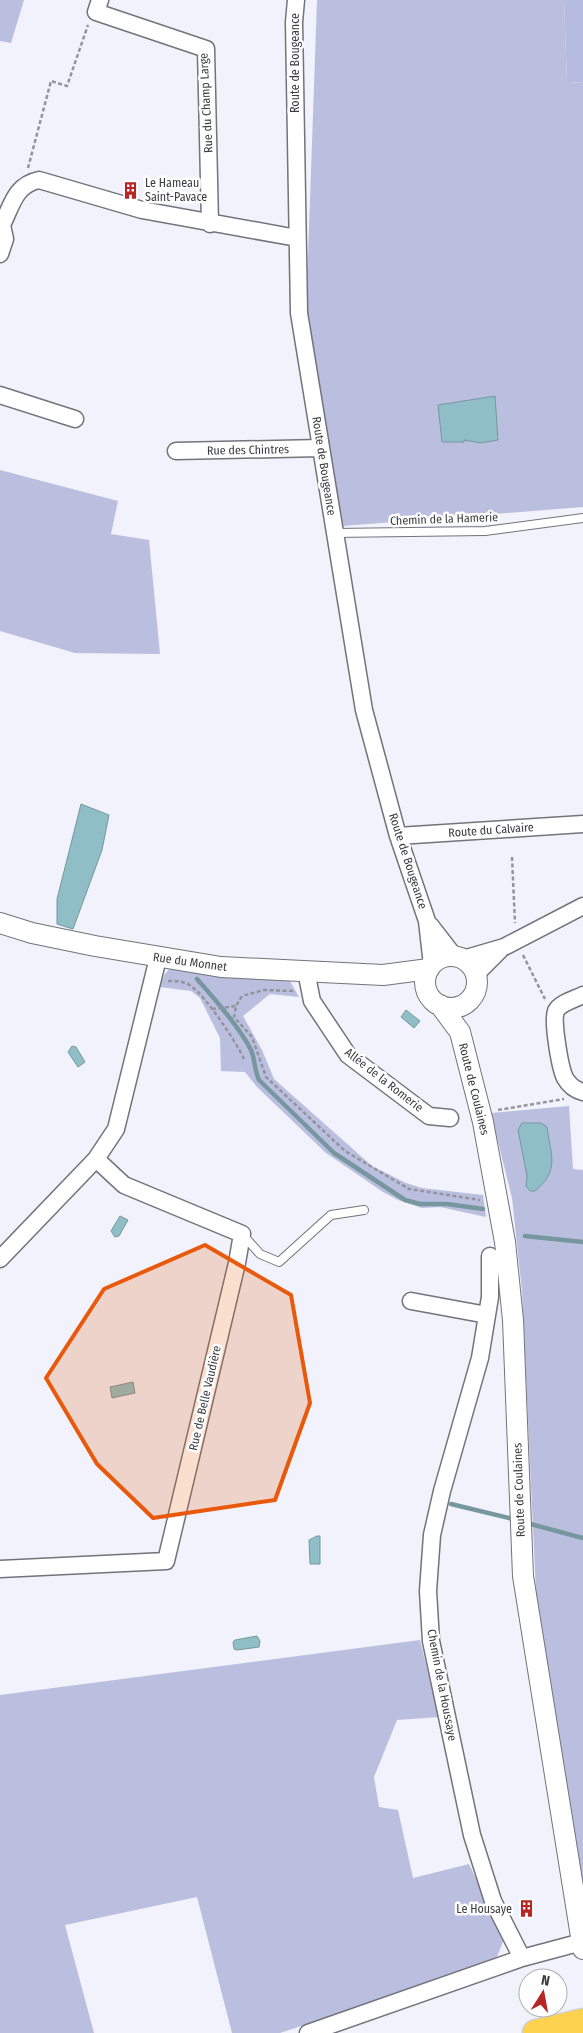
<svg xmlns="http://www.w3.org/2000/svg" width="583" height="2033" viewBox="0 0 583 2033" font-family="'Fira Sans Condensed',sans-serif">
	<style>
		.green { fill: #babfe0 }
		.forest { fill: #b6bcdf }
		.water { fill: #90bec6; stroke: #76979e }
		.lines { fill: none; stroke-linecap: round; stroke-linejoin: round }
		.stream { stroke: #76979e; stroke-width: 4.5 }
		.service-casing { stroke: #72737b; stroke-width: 10 }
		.minor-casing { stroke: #72737b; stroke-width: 19 }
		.tertiary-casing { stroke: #72737b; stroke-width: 22 }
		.trunk-casing { stroke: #d0d0d1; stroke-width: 29 }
		.path { stroke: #94959b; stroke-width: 2.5; stroke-dasharray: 4 2.5; stroke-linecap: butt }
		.service { stroke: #fff; stroke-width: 8 }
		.minor { stroke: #fff; stroke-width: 16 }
		.tertiary { stroke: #fff; stroke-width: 20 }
		.trunk { stroke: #fcd24f; stroke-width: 26 }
		.marked { fill: #e8590c; fill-opacity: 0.2; stroke: #e8590c; stroke-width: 4; stroke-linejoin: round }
		.labels { text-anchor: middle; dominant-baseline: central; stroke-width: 5; stroke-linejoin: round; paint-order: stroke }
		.street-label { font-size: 12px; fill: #3b3c3f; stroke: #fff }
		.poi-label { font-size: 12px; fill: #3b3c3f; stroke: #fff; text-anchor: start }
	</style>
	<rect width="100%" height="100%" fill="#f1f2fb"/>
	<!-- green -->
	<path class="green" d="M0,0H24L11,43L0,41Z
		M317,0H564L567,83L583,82V507L343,526L306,315Z
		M0,470L118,501L111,534L149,540L160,654L75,653L0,631Z
		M172,966L278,974L290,981L299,997L270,994L243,1016L262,1050L274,1079L372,1166L406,1183L422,1188L483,1195L486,1217L440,1207L422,1208L398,1200L383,1192L326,1153L257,1087L245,1072L221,1071L220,1038L200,998L191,991L160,987L164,975Z
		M569,1106L573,1169L583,1170V1885L536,1592L522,1291L512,1198L491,1113Z
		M420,1640L439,1717L397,1720L374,1777L379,1807L398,1810L413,1878L469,1864L504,1939L495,1962L280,2033H232L197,1897L65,1925L94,2033H0V1695Z"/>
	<!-- forest -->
	<path class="forest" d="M564,0H583V82L567,83Z"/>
	<!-- water -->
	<path class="water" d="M495,396L498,440L481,443L464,440V442H442L438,405Z
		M81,804L109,815L102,850L73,929L57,924V899Z
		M406,1010L420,1021L414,1028L401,1017Z
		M72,1046L76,1047L85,1062L78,1067L68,1052Z
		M522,1123H541L547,1127C551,1156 560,1170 535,1191H530L526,1186L527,1176L518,1130Z
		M120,1216L128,1220L119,1236L115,1237L111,1231Z
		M133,1382L135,1393L112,1398L110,1387Z
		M317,1536H320V1564H310L309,1540Z
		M257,1636L260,1641L259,1647L237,1650L234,1649L233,1642L235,1640Z"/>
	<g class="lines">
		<!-- stream -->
		<path class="stream" d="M197,979C214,998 240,1028 251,1050C255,1059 254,1069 259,1080L334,1153L405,1200L420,1204H447L483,1209
			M525,1236L583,1242
			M451,1504L517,1520
			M527,1523L583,1538"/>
		<defs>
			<path id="service" d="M334,533L485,531L583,518
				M242,1234L260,1254L279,1262L331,1215L364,1210"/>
			<path id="minor" d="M100,0L96,12L206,49L210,224
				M296,0L294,22L299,313L364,710L398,836L427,921L432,965
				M0,225H2C12,205 15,185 39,180L142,210L297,238
				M0,254L5,239L2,225
				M0,395L75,419
				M176,451L321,448
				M398,836L583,824
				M430,925L454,956
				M463,959L504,947L583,906
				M309,971L308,981L312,1001L348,1055L429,1116L450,1118
				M476,974L500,950
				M583,995C575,999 560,1003 556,1011C552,1021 560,1068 565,1078C569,1085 575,1090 583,1092
				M490,1256V1297L480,1358L442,1491L432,1535L428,1591L431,1641L472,1835L493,1901L522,1958L582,1942
				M0,1259L96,1159L116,1129L158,958
				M411,1301L487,1315
				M0,1569L166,1561L237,1263L242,1234L124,1185L96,1159
				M308,2033L522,1958"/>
			<path id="tertiary" d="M0,923L32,933L95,946L221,967L383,975L429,969
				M425 982a26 26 0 1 1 52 0a26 26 0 1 1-52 0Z
				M440,1005L460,1032L483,1122L505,1242L513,1320L523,1576L583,1949"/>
			<path id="trunk" d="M536,2033L583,2022"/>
		</defs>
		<!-- service casing -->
		<use href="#service" class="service-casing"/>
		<!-- minor casing -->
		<use href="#minor" class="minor-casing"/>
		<!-- tertiary casing -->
		<use href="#tertiary" class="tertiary-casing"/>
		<!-- trunk casing -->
		<use href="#trunk" class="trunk-casing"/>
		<!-- path -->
		<path class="path" d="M28,168L51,81L67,86L88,25
			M512,857L515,923
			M523,955L545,999
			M168,981C176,981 184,981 191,986C205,995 237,1043 244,1059
			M293,991L264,990L242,996L236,1006L234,1017L252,1037L266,1077L345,1151L409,1189L480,1200
			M212,1009L236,1006
			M498,1110L564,1099"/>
		<!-- service -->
		<use href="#service" class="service"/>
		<!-- minor -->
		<use href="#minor" class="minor"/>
		<!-- tertiary -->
		<use href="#tertiary" class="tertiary"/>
		<!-- trunk -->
		<use href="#trunk" class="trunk"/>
	</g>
	<!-- marked area -->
	<path class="marked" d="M205,1245L291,1295L310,1403L275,1500L153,1518L97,1464L46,1378L104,1289Z"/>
	<!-- icons -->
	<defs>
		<symbol id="building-bare" viewBox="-9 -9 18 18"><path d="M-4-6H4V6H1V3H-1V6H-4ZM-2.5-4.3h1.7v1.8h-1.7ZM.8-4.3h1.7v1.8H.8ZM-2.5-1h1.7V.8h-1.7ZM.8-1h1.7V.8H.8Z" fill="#b62625" stroke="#fff" stroke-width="2.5" paint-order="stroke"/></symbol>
	</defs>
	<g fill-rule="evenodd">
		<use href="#building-bare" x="118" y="178" width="25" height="25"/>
		<use href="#building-bare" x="514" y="1896" width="25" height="25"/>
	</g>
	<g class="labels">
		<!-- street labels -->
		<g class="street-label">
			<text transform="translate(295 63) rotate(-90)">Route de Bougeance</text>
			<text transform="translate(206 103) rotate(-93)">Rue du Champ Large</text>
			<text transform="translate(248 450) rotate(-1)">Rue des Chintres</text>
			<text transform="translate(324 466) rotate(81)">Route de Bougeance</text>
			<text transform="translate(444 519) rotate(-2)">Chemin de la Hamerie</text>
			<text transform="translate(491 830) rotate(-4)">Route du Calvaire</text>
			<text transform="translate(408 861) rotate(72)">Route de Bougeance</text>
			<text transform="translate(190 962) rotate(8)">Rue du Monnet</text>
			<text transform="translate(384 1080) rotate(38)">Allée de la Romerie</text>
			<text transform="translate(474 1089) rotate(76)">Route de Coulaines</text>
			<text transform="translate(205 1398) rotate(-77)">Rue de Belle Vaudière</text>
			<text transform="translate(519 1490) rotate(-92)">Route de Coulaines</text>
			<text transform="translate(442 1685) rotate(79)">Chemin de la Houssaye</text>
		</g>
		<!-- poi labels -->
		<g class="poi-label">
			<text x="145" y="183">Le Hameau<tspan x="145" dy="14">Saint-Pavace</tspan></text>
			<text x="512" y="1909" text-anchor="end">Le Housaye</text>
		</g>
	</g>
	<!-- north arrow -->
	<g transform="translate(543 1993) rotate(11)"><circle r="24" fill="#ffffff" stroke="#b1b1b2"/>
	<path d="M0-4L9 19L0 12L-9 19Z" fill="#b62625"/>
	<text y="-8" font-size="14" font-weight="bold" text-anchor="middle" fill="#3b3c3f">N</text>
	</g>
</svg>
